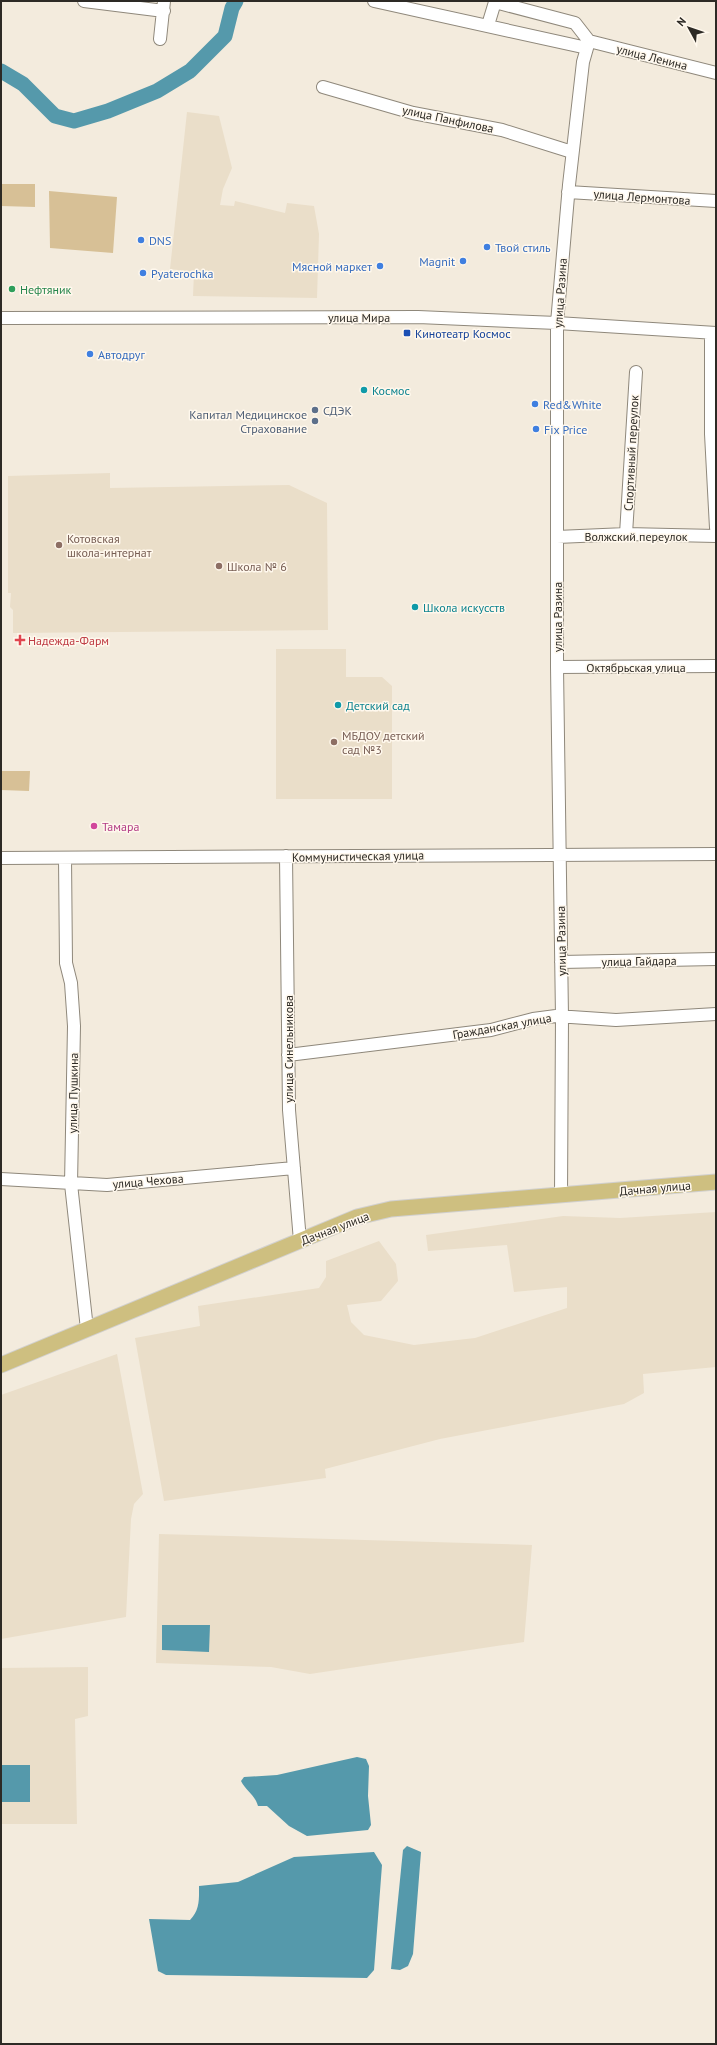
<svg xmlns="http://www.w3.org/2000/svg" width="717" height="2045" viewBox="0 0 717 2045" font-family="'PT Sans',sans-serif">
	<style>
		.built { fill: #eadec9 }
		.green { fill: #d7c096 }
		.water { fill: #5599ab }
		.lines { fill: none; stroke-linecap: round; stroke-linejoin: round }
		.river { stroke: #5599ab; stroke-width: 15 }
		.minor-casing { stroke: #8f887b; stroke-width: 14 }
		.major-casing { stroke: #d1d0cf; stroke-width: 17 }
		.minor { stroke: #fff; stroke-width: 12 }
		.major { stroke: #cebf80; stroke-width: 15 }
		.shop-dot { fill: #3f7fe0; stroke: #fff8ed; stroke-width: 1.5 }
		.leisure-dot { fill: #2e9e5b; stroke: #fff8ed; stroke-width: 1.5 }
		.transit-dot { fill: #1a4fb4; stroke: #fff8ed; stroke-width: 1.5 }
		.culture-dot { fill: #0f9aa8; stroke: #fff8ed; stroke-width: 1.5 }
		.service-dot { fill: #5c6f8a; stroke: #fff8ed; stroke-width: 1.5 }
		.education-dot { fill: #8d6e63; stroke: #fff8ed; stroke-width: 1.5 }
		.health-dot { fill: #e0444e; stroke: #fff8ed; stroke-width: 1.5 }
		.hotel-dot { fill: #d1479c; stroke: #fff8ed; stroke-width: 1.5 }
		.labels { text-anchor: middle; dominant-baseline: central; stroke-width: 3; stroke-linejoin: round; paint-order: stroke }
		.street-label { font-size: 12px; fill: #2d2a25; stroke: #fff8ed }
		.shop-label { font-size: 12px; fill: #366cbe; stroke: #fff8ed; text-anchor: start }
		.leisure-label { font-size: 12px; fill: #27864d; stroke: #fff8ed; text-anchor: start }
		.transit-label { font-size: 12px; fill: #164399; stroke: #fff8ed; text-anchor: start }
		.culture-label { font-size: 12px; fill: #0d838f; stroke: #fff8ed; text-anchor: start }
		.service-label { font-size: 12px; fill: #4e5e75; stroke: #fff8ed; text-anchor: start }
		.education-label { font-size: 12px; fill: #785e54; stroke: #fff8ed; text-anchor: start }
		.health-label { font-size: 12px; fill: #be3a42; stroke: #fff8ed; text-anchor: start }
		.hotel-label { font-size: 12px; fill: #b23c85; stroke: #fff8ed; text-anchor: start }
	</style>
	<rect width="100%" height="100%" fill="#f3ebdd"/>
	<!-- built -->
	<path class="built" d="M187,112L219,116L232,168L223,189L220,205L234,206L235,201L285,213L287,203L314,206L319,234L317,298L193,296L194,272L170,269Z
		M110,473V488L289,485L327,503L328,630L13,633V610L10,607L11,593H8V476Z
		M276,649H346V677H382L392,686V799H276Z
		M716,1212V1367L643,1374L644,1393L624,1404L440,1439L325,1469L326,1478L164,1501L135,1338L200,1326L198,1306L319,1288L326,1277V1261L379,1241L396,1264L398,1281L381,1301L347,1305L351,1322L364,1335L414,1345L475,1338L567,1308V1287L514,1292L507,1245L428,1251L426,1235L563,1216L620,1218Z
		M117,1354L143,1494L134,1504L131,1519L126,1617L1,1639V1395Z
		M159,1534L532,1545L524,1642L310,1674L271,1667L156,1663Z
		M88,1667V1716L75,1719L77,1824H1V1668Z"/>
	<!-- green -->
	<path class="green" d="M1,184H35V207L1,206Z
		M49,191L117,197L113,253L50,248Z
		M1,771H30L29,791L1,790Z"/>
	<!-- water -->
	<path class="water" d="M162,1625H210L209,1652L162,1650Z
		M357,1757L366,1759L369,1766L368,1796L371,1825L368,1830L307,1836L289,1826L267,1806H258C255,1795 246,1791 241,1781L244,1777L277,1775Z
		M1,1765H30V1802H1Z
		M407,1846L421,1852L413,1954L408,1966L400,1970L391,1969L403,1850Z
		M374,1852L382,1865L374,1970L367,1978L166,1975L158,1971L149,1919L190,1920C200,1910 199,1899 199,1886L238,1882L294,1857Z"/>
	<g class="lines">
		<!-- river -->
		<path class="river" d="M1,71L23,84L55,116L74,121L108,111L157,91L190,71L225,36L232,8L236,1"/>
		<defs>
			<path id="minor" d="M84,1L164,11
				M374,1L587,48
				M488,25L495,2L575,23L589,41
				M160,39L164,1
				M589,41L716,73
				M323,87L413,113L502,130L572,152
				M568,192L716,201
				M1,318L418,317L557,323L716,333
				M711,333V434L716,528
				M626,534L636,372
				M557,537L626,534L716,536
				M557,667L716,666
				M286,856L289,1110L300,1241
				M1,858L716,854
				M65,858L66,963L71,983L74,1026L71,1184L87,1329
				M561,962L716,959
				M288,1055L491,1030L533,1019L556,1016L616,1020L716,1014
				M1,1179L107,1185L294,1168
				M561,1196L562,1017L557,667V323L569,185L583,62L589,41"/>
			<path id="major" d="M1,1365L357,1217L391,1209L716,1182"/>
		</defs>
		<!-- minor casing -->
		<use href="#minor" class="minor-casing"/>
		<!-- major casing -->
		<use href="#major" class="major-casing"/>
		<!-- minor -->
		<use href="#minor" class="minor"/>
		<!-- major -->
		<use href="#major" class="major"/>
	</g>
	<!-- markers -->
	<g class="shop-dot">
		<circle cx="141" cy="240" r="4"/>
		<circle cx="487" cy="247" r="4"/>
		<circle cx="463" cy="261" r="4"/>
		<circle cx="380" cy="266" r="4"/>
		<circle cx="143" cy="273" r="4"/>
		<circle cx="90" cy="354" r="4"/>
		<circle cx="535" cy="404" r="4"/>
		<circle cx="536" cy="429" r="4"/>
	</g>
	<circle class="leisure-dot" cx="12" cy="289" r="4"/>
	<rect class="transit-dot" x="403" y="329" width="8" height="8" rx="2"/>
	<g class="culture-dot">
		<circle cx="364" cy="390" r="4"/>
		<circle cx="415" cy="607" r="4"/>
		<circle cx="338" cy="705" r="4"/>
	</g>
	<g class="service-dot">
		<circle cx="315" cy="410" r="4"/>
		<circle cx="315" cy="421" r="4"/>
	</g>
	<g class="education-dot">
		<circle cx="59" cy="545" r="4"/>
		<circle cx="219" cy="566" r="4"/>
		<circle cx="334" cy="742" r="4"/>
	</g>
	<path class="health-dot" d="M18 634h4v4h4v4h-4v4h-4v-4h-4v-4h4z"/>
	<circle class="hotel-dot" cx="94" cy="826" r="4"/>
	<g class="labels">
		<!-- street labels -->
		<g class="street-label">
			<text transform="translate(652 57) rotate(14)">улица Ленина</text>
			<text transform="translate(448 119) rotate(12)">улица Панфилова</text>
			<text transform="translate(642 197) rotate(4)">улица Лермонтова</text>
			<text transform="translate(560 293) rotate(-86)">улица Разина</text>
			<text x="359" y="317">улица Мира</text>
			<text transform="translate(631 453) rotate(-87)">Спортивный переулок</text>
			<text x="636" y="536">Волжский переулок</text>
			<text transform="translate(557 617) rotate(-90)">улица Разина</text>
			<text x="636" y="667">Октябрьская улица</text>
			<text transform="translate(358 856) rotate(-1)">Коммунистическая улица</text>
			<text transform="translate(561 941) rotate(-91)">улица Разина</text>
			<text transform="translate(639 961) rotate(-1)">улица Гайдара</text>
			<text transform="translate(502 1026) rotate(-10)">Гражданская улица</text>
			<text transform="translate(288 1049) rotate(-90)">улица Синельникова</text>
			<text transform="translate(73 1093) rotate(-89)">улица Пушкина</text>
			<text transform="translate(148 1181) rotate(-5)">улица Чехова</text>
			<text transform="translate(655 1188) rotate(-5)">Дачная улица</text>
			<text transform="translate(335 1228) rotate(-21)">Дачная улица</text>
		</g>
		<!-- shop labels -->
		<g class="shop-label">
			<text x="149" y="240">DNS</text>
			<text x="495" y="247">Твой стиль</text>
			<text x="455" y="261" text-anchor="end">Magnit</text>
			<text x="372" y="266" text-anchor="end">Мясной маркет</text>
			<text x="151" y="273">Pyaterochka</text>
			<text x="98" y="354">Автодруг</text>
			<text x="543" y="404">Red&amp;White</text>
			<text x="544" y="429">Fix Price</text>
		</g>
		<!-- leisure labels -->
		<g class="leisure-label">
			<text x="20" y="289">Нефтяник</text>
		</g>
		<!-- transit labels -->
		<g class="transit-label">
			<text x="415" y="333">Кинотеатр Космос</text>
		</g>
		<!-- culture labels -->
		<g class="culture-label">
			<text x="372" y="390">Космос</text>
			<text x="423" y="607">Школа искусств</text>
			<text x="346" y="705">Детский сад</text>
		</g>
		<!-- service labels -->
		<g class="service-label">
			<text x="323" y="410">СДЭК</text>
			<text x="307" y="414" text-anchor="end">Капитал Медицинское<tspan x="307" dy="14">Страхование</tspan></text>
		</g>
		<!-- education labels -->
		<g class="education-label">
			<text x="67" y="538">Котовская<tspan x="67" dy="14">школа-интернат</tspan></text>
			<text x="227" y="566">Школа № 6</text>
			<text x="342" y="735">МБДОУ детский<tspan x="342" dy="14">сад №3</tspan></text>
		</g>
		<!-- health labels -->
		<g class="health-label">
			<text x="28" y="640">Надежда-Фарм</text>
		</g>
		<!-- hotel labels -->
		<g class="hotel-label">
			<text x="102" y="826">Тамара</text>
		</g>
	</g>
	<!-- border -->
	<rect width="717" height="2045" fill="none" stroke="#2d2a25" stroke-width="4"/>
	<!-- north arrow -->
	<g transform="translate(689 28) rotate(310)" stroke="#fff8ed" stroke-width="3" paint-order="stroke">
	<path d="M0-3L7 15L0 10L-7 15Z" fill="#2d2a25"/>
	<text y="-6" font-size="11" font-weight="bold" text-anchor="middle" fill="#2d2a25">N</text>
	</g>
</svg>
